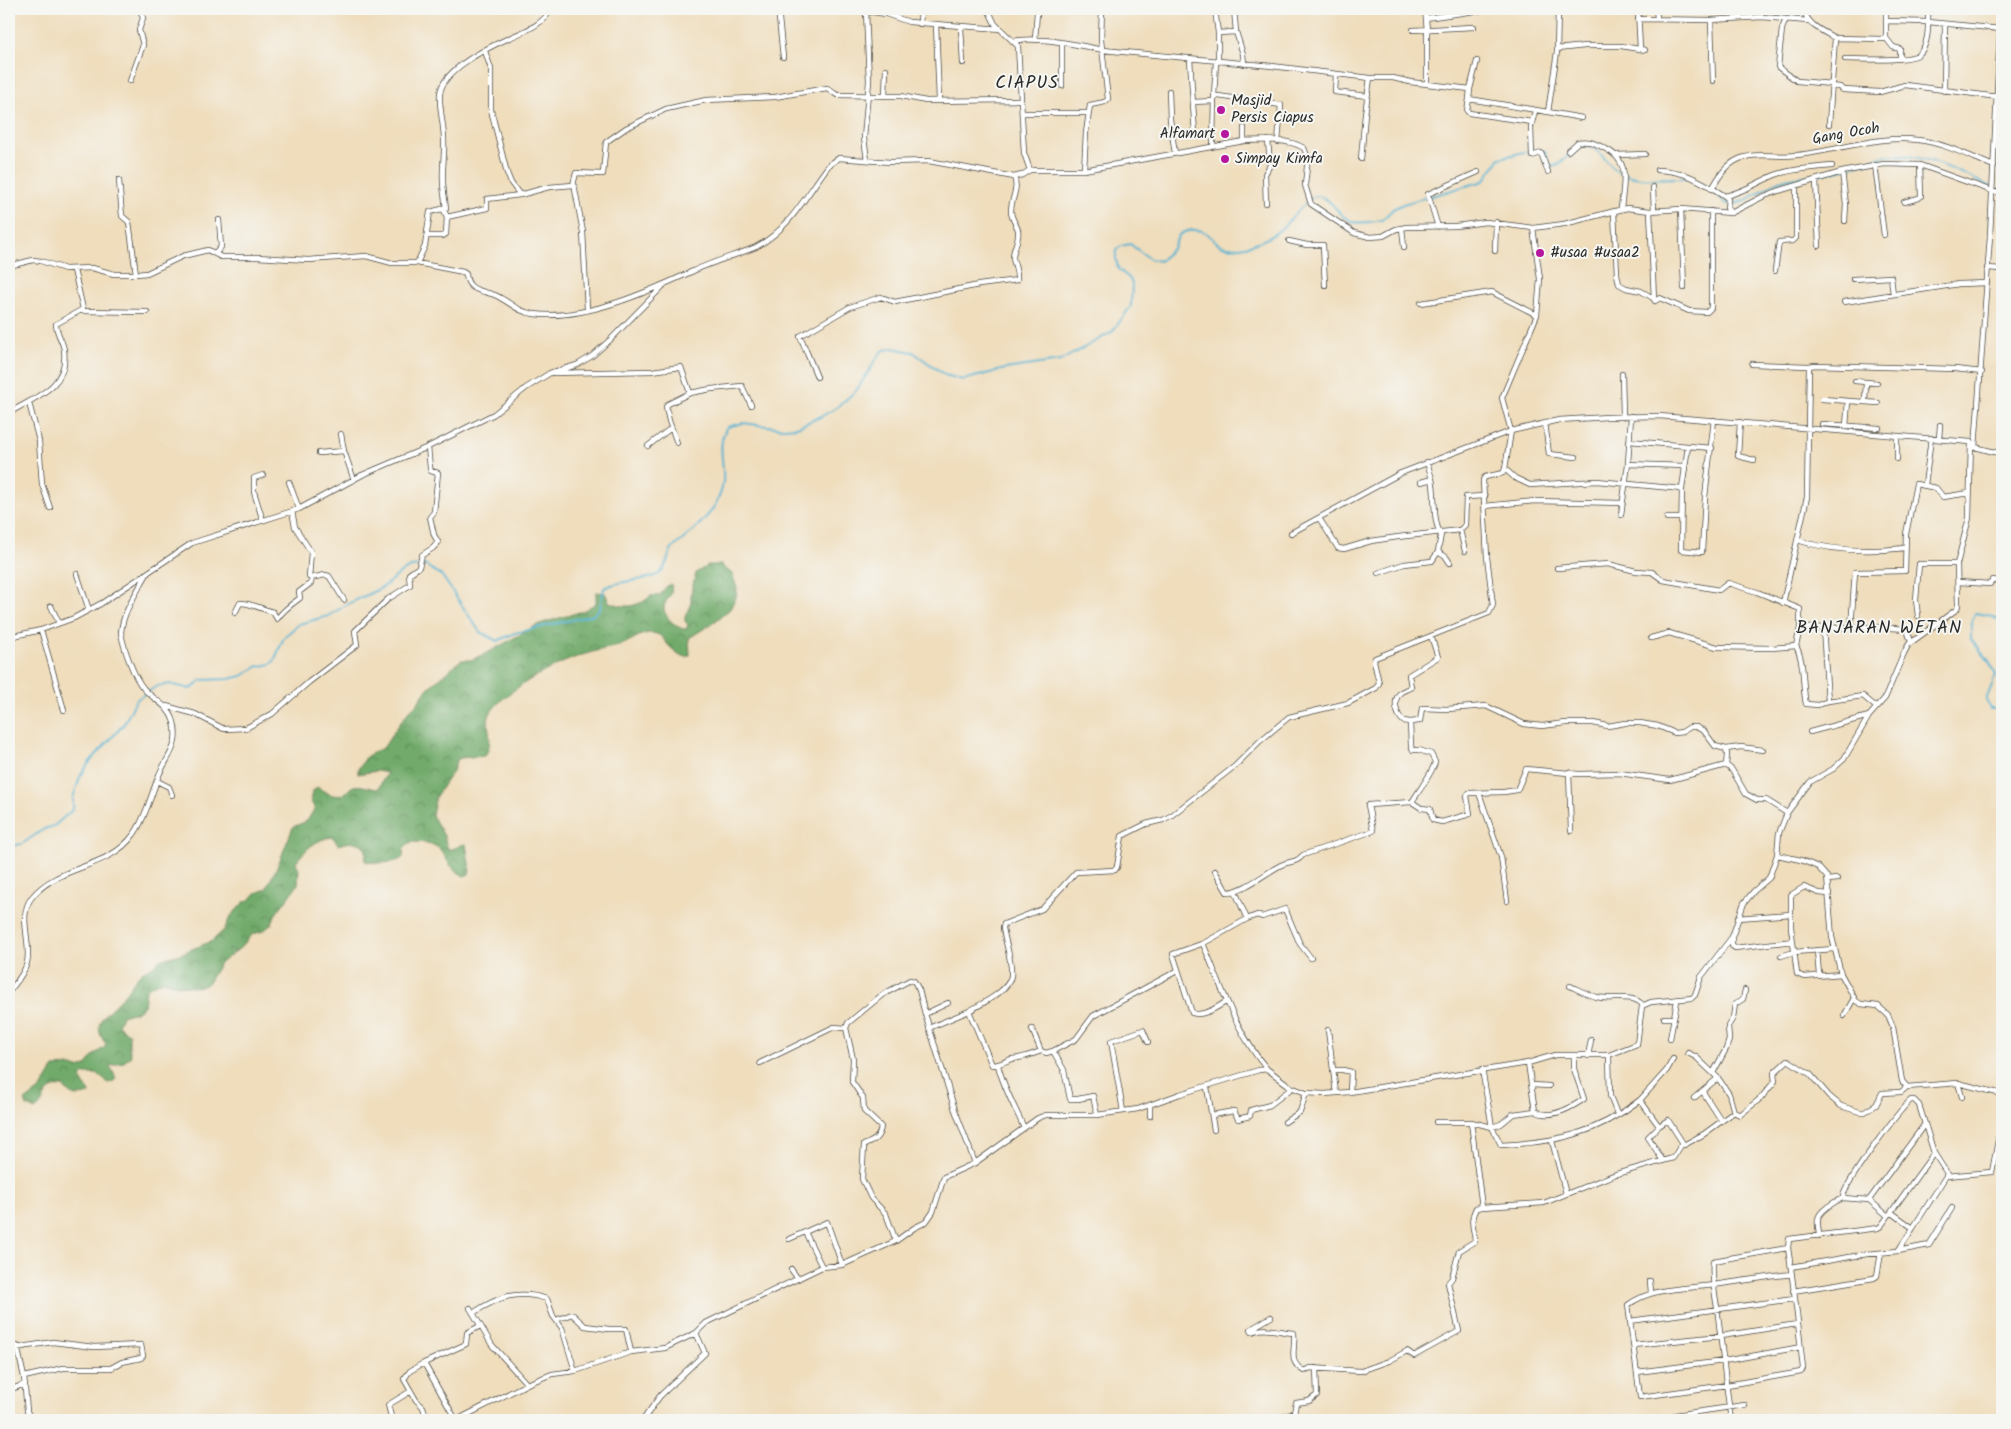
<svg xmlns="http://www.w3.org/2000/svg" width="2011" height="1429" viewBox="0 0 2011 1429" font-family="Kalam,sans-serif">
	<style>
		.forest { fill: url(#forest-crowns); stroke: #4e6a4a }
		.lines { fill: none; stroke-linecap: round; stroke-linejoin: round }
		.stream { stroke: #52b1d1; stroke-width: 2 }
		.street-casing { stroke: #484641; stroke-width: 6 }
		.secondary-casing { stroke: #484641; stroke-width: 8 }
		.street { stroke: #fff; stroke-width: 4.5 }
		.secondary { stroke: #fff; stroke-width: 6 }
		.poi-dot { fill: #b5179e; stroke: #f6f6f2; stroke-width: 2 }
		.labels { text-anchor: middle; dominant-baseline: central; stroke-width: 4; stroke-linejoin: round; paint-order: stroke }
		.poi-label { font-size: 15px; fill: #2b2b2b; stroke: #f6f6f2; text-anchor: start }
		.street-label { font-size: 15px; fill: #2b2b2b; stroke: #f6f6f2 }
		.quarter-label { font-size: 18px; letter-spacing: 1px; fill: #2b2b2b; stroke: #f6f6f2 }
	</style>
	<defs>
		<pattern id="forest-crowns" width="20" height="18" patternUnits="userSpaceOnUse" patternTransform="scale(1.25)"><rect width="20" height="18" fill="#71aa6a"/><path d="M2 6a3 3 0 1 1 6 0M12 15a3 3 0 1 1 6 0" fill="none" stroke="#5d8b57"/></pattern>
	</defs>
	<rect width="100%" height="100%" fill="#f6f6f2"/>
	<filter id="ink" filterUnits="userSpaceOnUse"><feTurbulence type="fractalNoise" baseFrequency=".02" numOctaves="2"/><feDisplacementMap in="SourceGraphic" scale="10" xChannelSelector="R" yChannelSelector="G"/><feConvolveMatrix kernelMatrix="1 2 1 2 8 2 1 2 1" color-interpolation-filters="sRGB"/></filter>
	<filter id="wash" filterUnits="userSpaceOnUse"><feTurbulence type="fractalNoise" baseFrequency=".0096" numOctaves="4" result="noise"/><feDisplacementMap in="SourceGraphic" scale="20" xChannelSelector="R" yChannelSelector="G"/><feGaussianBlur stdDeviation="1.12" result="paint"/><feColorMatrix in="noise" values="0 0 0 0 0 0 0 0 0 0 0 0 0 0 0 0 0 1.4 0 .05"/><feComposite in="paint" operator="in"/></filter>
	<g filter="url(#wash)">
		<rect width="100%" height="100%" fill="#efddbc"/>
		<!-- forest -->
		<path class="forest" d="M708,565H721L732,574L737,588L736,597L730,609L713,623L689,638L690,655L686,657C676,655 667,644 661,636C646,627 633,641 619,646C609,648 598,650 589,653C562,660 506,689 491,712C483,725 496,738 485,756L460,758L456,762L453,771L436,796L432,815L444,836L448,849C456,850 459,844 466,844L470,870L469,874L464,876C435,860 454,842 411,842L404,848C403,851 404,854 403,857C399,864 372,864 365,861C365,857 366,854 366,851C363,839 347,842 338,845L333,837C317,838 305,850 296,862L299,870L298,884L275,915L272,924L263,931L253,934L240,948L219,964L208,983L204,986L192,987L178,985L164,981L154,984L146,989L144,1006L136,1012L122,1016L118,1024L121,1028L129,1033V1047L131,1056L124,1062L110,1066L116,1078L113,1082L108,1083L97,1074H84L81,1078C83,1086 88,1087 90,1094C76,1097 72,1098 63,1086C39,1089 49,1100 35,1110L27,1106L25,1101L41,1089L54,1067L72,1066L77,1068L86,1066L95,1054L106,1046V1044C88,1021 110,1012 123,996C129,989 134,980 140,974C146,968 155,968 159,960L180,954L212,941L224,930L231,916L245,901L250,900L256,893L266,889L278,865L293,827L307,821L315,808C310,802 309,797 314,790L318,787C325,793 337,799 345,793C348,791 350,787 354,786C363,784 370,789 378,789L387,773L377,771L358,774V769L367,756L384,747L393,733L409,711L417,704L428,688L461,660H471L489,652L539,624L583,611L596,603V592L605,593L609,602L622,606H631L643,602L651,596L660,595L667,586L671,584C674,598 665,598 664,607C663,616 678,630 686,629L688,625L685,621V617L691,603V593L696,573Z"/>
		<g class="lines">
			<!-- stream -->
			<path class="stream" d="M1701,184C1709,189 1721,194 1724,203C1740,208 1759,192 1773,184C1785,177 1800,177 1814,175C1828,173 1844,169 1858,165C1871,161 1882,155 1895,155C1931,155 1965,176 1996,189L2002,190
				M2002,621L1988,615L1975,613L1971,625V639L1989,661L1996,675L1986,700L1990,709H2002
				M9,846L22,844L44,829L54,826L70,812L73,809V798L80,777L88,764L124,724L136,700L157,686L170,684L190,689L194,687L201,680L229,679L242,676L256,667L271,664L274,661L284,637L299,624L328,616L346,605L383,587L403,571L411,567L425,565L442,576L480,632L497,641L515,633L593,615L600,608L604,588C622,579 646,582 659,574C666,570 667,558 671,551C674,546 680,542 685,538C702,522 719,508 723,483C725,464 716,444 727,427L743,423L783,428L797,427L822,416L836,408L856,391L879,355L882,351L892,348L913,352L945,375L963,380L1005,369L1060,361L1112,332L1131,306L1132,283L1129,278L1118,269L1116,259V250L1121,246L1130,244L1150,259L1160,261L1173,248L1179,235C1184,231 1188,231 1193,230C1210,229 1210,241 1223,246C1234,250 1251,245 1261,241C1286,231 1294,211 1314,196C1334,196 1336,217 1354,222C1362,224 1374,221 1382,220L1393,209L1403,204L1484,181L1500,158L1524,152L1545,151L1549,164L1553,167C1567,162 1573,144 1588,146C1600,148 1607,165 1617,171C1639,183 1666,177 1690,178"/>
		</g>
	</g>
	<g filter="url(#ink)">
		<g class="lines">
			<defs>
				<path id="street" d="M778,9L783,57
					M854,9L886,14L909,22L1001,29
					M988,9L995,24L1018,46L1024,153L1030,170H1084L1244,141C1262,140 1288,138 1304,148L1308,158L1305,185L1311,204L1354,233L1370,237L1383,236L1396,229L1407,227L1456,226L1486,222L1533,228L1564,224L1627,208L1650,211L1681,209L1731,213L1762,197L1778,191L1842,172L1884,164L1920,165L1992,191L2002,193
					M1215,9L1218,33
					M1425,9L1427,30V84
					M1638,9L1640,49
					M1656,9L1657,18
					M1803,9C1808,25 1820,30 1835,38
					M866,11L869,81L864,138L867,160
					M1426,18L1482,10
					M1638,19L1711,20L1762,17L1808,21
					M1786,19L1782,29L1778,67L1797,81L1832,84
					M1711,20L1713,81
					M1886,21V9
					M920,24L921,9
					M936,24L939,101
					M961,27L963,63
					M1413,30L1474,27
					M1236,32L1243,54L1244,64
					M1886,38L1893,47L1900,49V59
					M1035,40L1037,12
					M1014,41C1038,36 1079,45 1103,50L1272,66L1370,78H1393L1410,82L1470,89L1469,99L1548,112L1557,52L1558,9
					M1062,43V86
					M1557,49L1585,46H1621L1645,50
					M485,51L491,69V110L507,173L511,183L520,195L549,187L573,185L576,173L603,174L606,142L626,128L666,109L706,100L775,97L827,88L837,95L901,96L926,101L1021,100
					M1190,59L1195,134
					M1845,59C1859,59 1911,62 1919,54C1930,44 1928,22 1928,9
					M1218,62V33L1236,32L1234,9
					M1336,75L1335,92L1367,96
					M130,81L143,45L139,30L143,18L140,9
					M1831,86L1840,87L1843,90L1880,92L1905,85L1998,97
					M1470,89L1477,61
					M1169,91L1170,119L1175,154
					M1944,91L1945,24
					M885,96L886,69
					M1214,96L1216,62
					M1469,99L1467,111L1469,113L1532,122
					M1193,102L1214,101
					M1535,111L1531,127L1532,156L1541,153L1548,172
					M1548,112L1582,118
					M1022,113H1088
					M1829,124L1835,38L1884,39L1886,38V21L1928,22L2001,29
					M1244,128V141
					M1213,145L1214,96H1218L1281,105L1278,142
					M1568,151L1578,142C1588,140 1595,143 1604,148C1632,161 1623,183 1621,209
					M1617,155L1645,154
					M1361,159L1365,114L1370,78
					M1875,165L1884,235
					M1084,170L1086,133L1090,105L1105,102L1108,99L1101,40L1102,9
					M1657,170C1680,171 1692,176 1712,188C1718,192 1723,194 1728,199L1727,208L1731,213
					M1842,172L1846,204L1845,221
					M119,180L122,216L129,222L136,274
					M1816,180L1819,246
					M574,184L583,232L587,309
					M1653,187L1654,211
					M1712,189C1718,178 1725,166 1737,160C1754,151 1778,158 1797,155C1838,151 1876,135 1918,140C1944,143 1969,156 1994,166
					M1725,196C1746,191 1756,183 1775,175C1793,168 1814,168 1832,166
					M1904,202L1919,198L1921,196L1920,165
					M1266,203L1265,174L1270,165L1268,140
					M1681,209L1684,288
					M1650,211L1654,299
					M1614,212L1617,274L1619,284L1626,288L1641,291L1653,298L1655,301L1660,298L1689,311L1707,312L1711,308V211
					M447,217L487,208V199L520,195
					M1438,227L1428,194L1478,172
					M1402,228L1404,247
					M427,236H443L446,234L447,217L443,208
					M1289,241L1307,245H1323L1325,285
					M1495,251L1496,222
					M215,254L221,247L219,220
					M417,263L425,246L430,212L446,208C445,199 443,190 443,181C442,167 445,153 444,140C444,125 439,109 440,94C442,70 489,47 509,38C525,31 543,25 551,9
					M9,266L33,260L41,261L65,269L92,268L114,274H136L147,273L183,256L208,250L221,257H257L308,260L366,256L392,263H417L463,272L466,274C467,292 483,290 497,296C511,303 518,312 534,314C583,321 648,292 691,272C712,262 734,256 756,247C790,229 806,195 829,165L839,158L890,162L929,161L1014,177L1022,175L1030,170
					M1987,268L2002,269
					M1775,271L1779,242L1793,241L1796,238V186
					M1853,279L1891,277L1893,294
					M1844,302L1959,284L1987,283
					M1421,303L1492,292L1537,315
					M82,311L147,312
					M1752,364L1809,366
					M553,373L652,371L681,367L690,393L711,389L742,386L751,405
					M1622,374L1623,416
					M817,377L800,336L850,307L881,297L895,302L979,285L1017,280C1018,271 1013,262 1013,257C1013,248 1020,239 1018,230C1016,223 1011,219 1011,211C1011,198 1019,190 1014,177
					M1855,381L1877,383
					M1822,399L1878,403
					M1865,402L1866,382
					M29,403L39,441L42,484L50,508
					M9,413C35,397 69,387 64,350C63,341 56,333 56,324L83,309L74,270
					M1740,422L1738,456L1754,460
					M1545,423L1549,454L1576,457
					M1822,424L1879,428
					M1846,426L1848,401
					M341,434L344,451L354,480
					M1897,436V459
					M1939,439L1940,425
					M1629,441L1712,448
					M677,443L669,421L666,407L668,404L690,393
					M648,446L671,428
					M1688,446L1682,489L1681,550L1702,552L1705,497L1714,420
					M1975,447L2002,454
					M1975,448L1990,236L2001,9
					M319,453L344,451
					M1427,462L1432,479
					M1628,464L1684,466
					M1505,469L1515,478L1530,485L1597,481L1682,489
					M289,482L299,509
					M1925,485L1931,438
					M1485,506L1535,501L1623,503
					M292,511L295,527L311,552L309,577L311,578L325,575L329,576L344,600
					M1621,515L1628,464L1631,416
					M1319,518L1338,548L1344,549L1371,541L1398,537L1460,530L1465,525L1466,497L1485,496
					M1667,518H1680
					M263,521L254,492V478L263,475
					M1460,530L1465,551
					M1291,533L1401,473L1511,431L1559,420L1608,417L1659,416L1971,442
					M1797,540C1831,551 1870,552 1905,548
					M1438,552L1446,557L1450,563
					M1557,568L1608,564L1636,571L1652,572L1663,580L1719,590L1728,583L1757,592L1800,609V628L1875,627L1907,629L1911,642
					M1378,573L1404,564L1432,561L1438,552L1441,534C1432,522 1436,494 1432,479L1421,482
					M77,574L89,610
					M1958,582L1990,584L1993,580L2002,582
					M1783,603L1807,497L1809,366L1815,365L1955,369L1982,372
					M51,606L59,623
					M235,613L240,603C251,603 262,609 273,612L277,619C281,613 293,603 300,598L299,592L311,583L312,578
					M1918,616L1916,600L1919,564H1957
					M1823,628L1828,701L1863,696L1876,707
					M1851,628L1855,572L1905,571L1906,534L1916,484L1936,488L1943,497L1969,493
					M41,630L64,710
					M9,637L41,630L74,618L102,603L192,543L299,509L362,475L428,447L494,414L526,388L550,373L577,365L592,356L610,340L664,285
					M1651,638L1669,633L1717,647L1772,648L1796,646L1800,628
					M1796,646C1805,663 1802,685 1806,704L1818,705L1828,701
					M166,706L195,714L224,729L246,728L272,714L309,682L357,645L355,631L388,599L410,585L409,574L419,567L422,555L433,548L438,542L434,535L430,517L434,512L438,473L431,471L430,468L428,447
					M1410,722L1403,721C1397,715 1392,701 1400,693C1402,691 1408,689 1411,687L1409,675L1438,657L1431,636
					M1810,732L1869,716
					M1726,765L1727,755L1726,749
					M1569,772L1571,831
					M157,781L169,787L172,795
					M1479,793L1501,857L1507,901
					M1412,802L1421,808L1430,809L1433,820L1442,822L1470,814L1467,796L1469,793L1504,792L1517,790L1526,769L1579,774L1619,773L1670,780L1726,765L1732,770L1746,794L1757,800H1766L1787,813
					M1777,855L1801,860L1818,867L1827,877L1832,937L1841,974L1856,1001L1861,1004L1878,1006L1888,1015L1893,1027L1902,1081L1907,1087
					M1215,871L1227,892C1243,892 1267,872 1281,865C1291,860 1295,864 1303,855L1373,831L1368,805L1412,802C1418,792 1434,770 1435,762L1431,754L1419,750H1413L1411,746L1410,722L1420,721L1422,708L1447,709L1486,706L1524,724L1542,726L1566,723H1593L1608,726L1625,723H1640L1658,726L1675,733L1682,732L1690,727H1696L1704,731L1715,746L1726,749L1741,747L1763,750
					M1828,880L1837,879
					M1235,891L1247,919L1204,943V946C1222,988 1237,1034 1267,1069
					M1829,894L1819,893L1804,887L1791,895V927L1797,974L1804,977L1841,974
					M1738,918L1791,914
					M1247,919L1257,915L1262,917L1285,909L1300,944L1311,958
					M1732,937V946L1735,948L1793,941
					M1204,943L1173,954L1192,1013C1203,1017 1218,1007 1227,1001
					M1817,950L1819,975
					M1781,956L1794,952L1834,949
					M1570,986C1579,990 1588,995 1597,997C1612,1001 1632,993 1643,1005
					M9,992C16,983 24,974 27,963C32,941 17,916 32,897C59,864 109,870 134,834C145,820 152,792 159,775C168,755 180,746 174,722C169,705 155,701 144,689C134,678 124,649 121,633C122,613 137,592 147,574
					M948,1003L925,1014L955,1110L975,1163
					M969,1011C981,1004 1009,991 1011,976C1013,964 1005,941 1003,928L1004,924L1042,909L1076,872L1115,870L1117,867L1122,836L1146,824L1163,820L1172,815L1235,766L1260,741L1289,717L1348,703L1376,688L1379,683L1374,661L1375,658L1489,613L1493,605L1487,557L1483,480L1485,477L1503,473L1505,469L1511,431L1502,398L1537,315L1540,279L1533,228
					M1844,1016L1854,998
					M1664,1018H1674
					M929,1028L969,1011L992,1065C1000,1065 1005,1061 1012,1059C1023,1058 1031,1055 1041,1051L1046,1053L1053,1051L1064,1070L1070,1099H1078L1093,1096L1097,1115
					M1032,1029L1041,1051
					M1328,1030L1336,1093
					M1670,1039L1677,1001
					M1053,1051L1076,1039L1093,1016L1177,971
					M1688,1053L1696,1057L1718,1078L1694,1098
					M1609,1055L1610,1096L1617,1114
					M1588,1056L1591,1040
					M760,1063L834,1027L846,1028
					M998,1065C1003,1087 1015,1107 1024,1128
					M1482,1069L1492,1127L1501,1145C1557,1142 1594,1135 1640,1100L1659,1126L1648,1137L1663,1161
					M1334,1070H1343L1351,1072L1350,1092
					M1713,1073L1726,1049L1729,1040L1728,1026L1733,1018L1735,1004L1743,999L1745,990
					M1958,1083L1962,1097
					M1532,1085L1549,1086
					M1207,1087L1214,1130
					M1703,1092L1721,1120
					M1640,1100L1667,1070L1673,1059
					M1150,1106V1116
					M1123,1111L1111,1041L1143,1030L1148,1042
					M1535,1111C1550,1120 1571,1108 1584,1099L1574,1069V1055
					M1734,1112L1740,1115L1761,1098L1775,1081L1774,1073L1788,1060L1810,1074L1829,1096L1841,1106L1863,1113L1876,1105L1882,1093L1901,1092L1907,1087L1958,1083L2002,1094
					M1212,1115L1234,1111L1238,1119L1250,1116L1251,1110L1270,1105L1292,1088
					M1285,1122L1300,1112L1306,1093
					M1436,1122H1471L1492,1127L1501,1124L1513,1114L1535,1111L1528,1063
					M1659,1126L1668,1120L1684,1145L1704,1134L1734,1112L1729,1094L1718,1078
					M1552,1141L1566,1194
					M1869,1200L1924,1125
					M1482,1207L1544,1203L1616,1174L1673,1158L1682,1144
					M1891,1212L1913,1228L1946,1176L1992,1172L2002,1119
					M1888,1216L1869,1200L1843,1198C1842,1186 1900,1109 1911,1100H1914L1919,1105L1934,1153L1948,1175
					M805,1232L827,1222L842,1265
					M1819,1236C1819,1231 1817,1224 1818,1219C1819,1211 1835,1201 1843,1198
					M789,1239L805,1232L822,1267
					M896,1241L886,1214L871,1198L862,1179L864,1145C873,1141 879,1139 881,1127L864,1111L863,1098L852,1082L853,1059L846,1028L848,1023L882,995L910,980L914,981L919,990L925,1014
					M1788,1248L1789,1239L1878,1228L1881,1226L1934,1153
					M1898,1251L1929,1245L1952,1208
					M1791,1267L1867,1254L1898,1251L1913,1228
					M791,1269L798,1279
					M1650,1281L1651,1293
					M1793,1291L1874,1278L1877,1276L1881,1253
					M470,1308L492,1345L527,1384
					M473,1313C498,1297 517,1289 547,1299L553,1316L562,1328L575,1371
					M1271,1317L1251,1329L1252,1332C1265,1326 1280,1332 1294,1333C1296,1349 1287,1362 1304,1371L1310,1368L1361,1371L1389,1361L1407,1351L1414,1356L1459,1331L1448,1283L1452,1278L1459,1251L1475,1241C1474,1228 1469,1221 1476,1208L1482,1207L1471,1122
					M556,1320L572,1314L585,1326L609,1329H626L631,1352
					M1630,1321L1794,1299
					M1633,1345L1721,1336L1797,1324
					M17,1346L24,1377L27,1411L30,1420
					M9,1349L53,1342L94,1347L141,1345L143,1356L141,1358L122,1362L111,1368H63L24,1377
					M422,1364L466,1344L467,1333L480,1326
					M1637,1372L1724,1361L1801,1347
					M9,1390L25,1384
					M1675,1415L1745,1405
					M392,1420L388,1405L411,1391
					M427,1420L423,1407L416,1400L404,1379L410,1371L422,1364L425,1365L456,1420
					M457,1420L527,1384L552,1374L575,1371L631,1352L665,1348L696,1333L706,1323L822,1267L842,1265L896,1241L914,1228L926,1222L933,1212L944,1177L975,1163L1038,1118L1046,1115H1097L1138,1109L1180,1094L1259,1070L1267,1069L1291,1087L1306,1093L1324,1094L1350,1092L1528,1063L1555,1055H1609L1637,1044L1642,1006L1651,1002L1692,998L1695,995L1701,977L1732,937L1744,903L1754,891L1769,878L1777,855L1779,833L1787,813L1810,782L1833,769L1844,759L1869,716L1885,698L1904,653L1909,644L1957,609L1958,605L1957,564L1969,518L1971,442
					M643,1420L660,1396L705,1353L696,1333
					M1273,1420L1294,1413L1296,1403L1309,1401L1317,1395L1316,1368
					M1731,1420C1726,1385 1722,1350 1718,1315C1716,1298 1711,1279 1713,1261L1788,1248C1794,1288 1799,1328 1803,1368L1801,1372L1727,1385L1640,1397L1628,1305C1652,1287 1685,1289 1714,1285C1740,1281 1766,1277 1792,1274"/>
				<path id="secondary" d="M99,9H119"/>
			</defs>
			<!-- street casing -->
			<use href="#street" class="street-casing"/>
			<!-- secondary casing -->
			<use href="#secondary" class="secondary-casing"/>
			<!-- street -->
			<use href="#street" class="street"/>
			<!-- secondary -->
			<use href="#secondary" class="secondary"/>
		</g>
	</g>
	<!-- markers -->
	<g class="poi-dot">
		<circle cx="1221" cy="110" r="5"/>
		<circle cx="1225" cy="134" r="5"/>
		<circle cx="1225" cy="159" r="5"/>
		<circle cx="1540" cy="253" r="5"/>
	</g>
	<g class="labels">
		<!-- poi labels -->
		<g class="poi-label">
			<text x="1231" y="101">Masjid<tspan x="1231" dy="17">Persis Ciapus</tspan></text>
			<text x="1215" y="134" text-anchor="end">Alfamart</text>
			<text x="1235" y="159">Simpay Kimfa</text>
			<text x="1550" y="253">#usaa #usaa2</text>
		</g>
		<!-- street labels -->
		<g class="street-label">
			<text transform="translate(1846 134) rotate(-10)">Gang Ocoh</text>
		</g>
		<!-- quarter labels -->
		<g class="quarter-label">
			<text x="1027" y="83">CIAPUS</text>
			<text x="1879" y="628">BANJARAN WETAN</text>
		</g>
	</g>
	<!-- margin -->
	<rect width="2011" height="1429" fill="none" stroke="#f6f6f2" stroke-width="30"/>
</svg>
